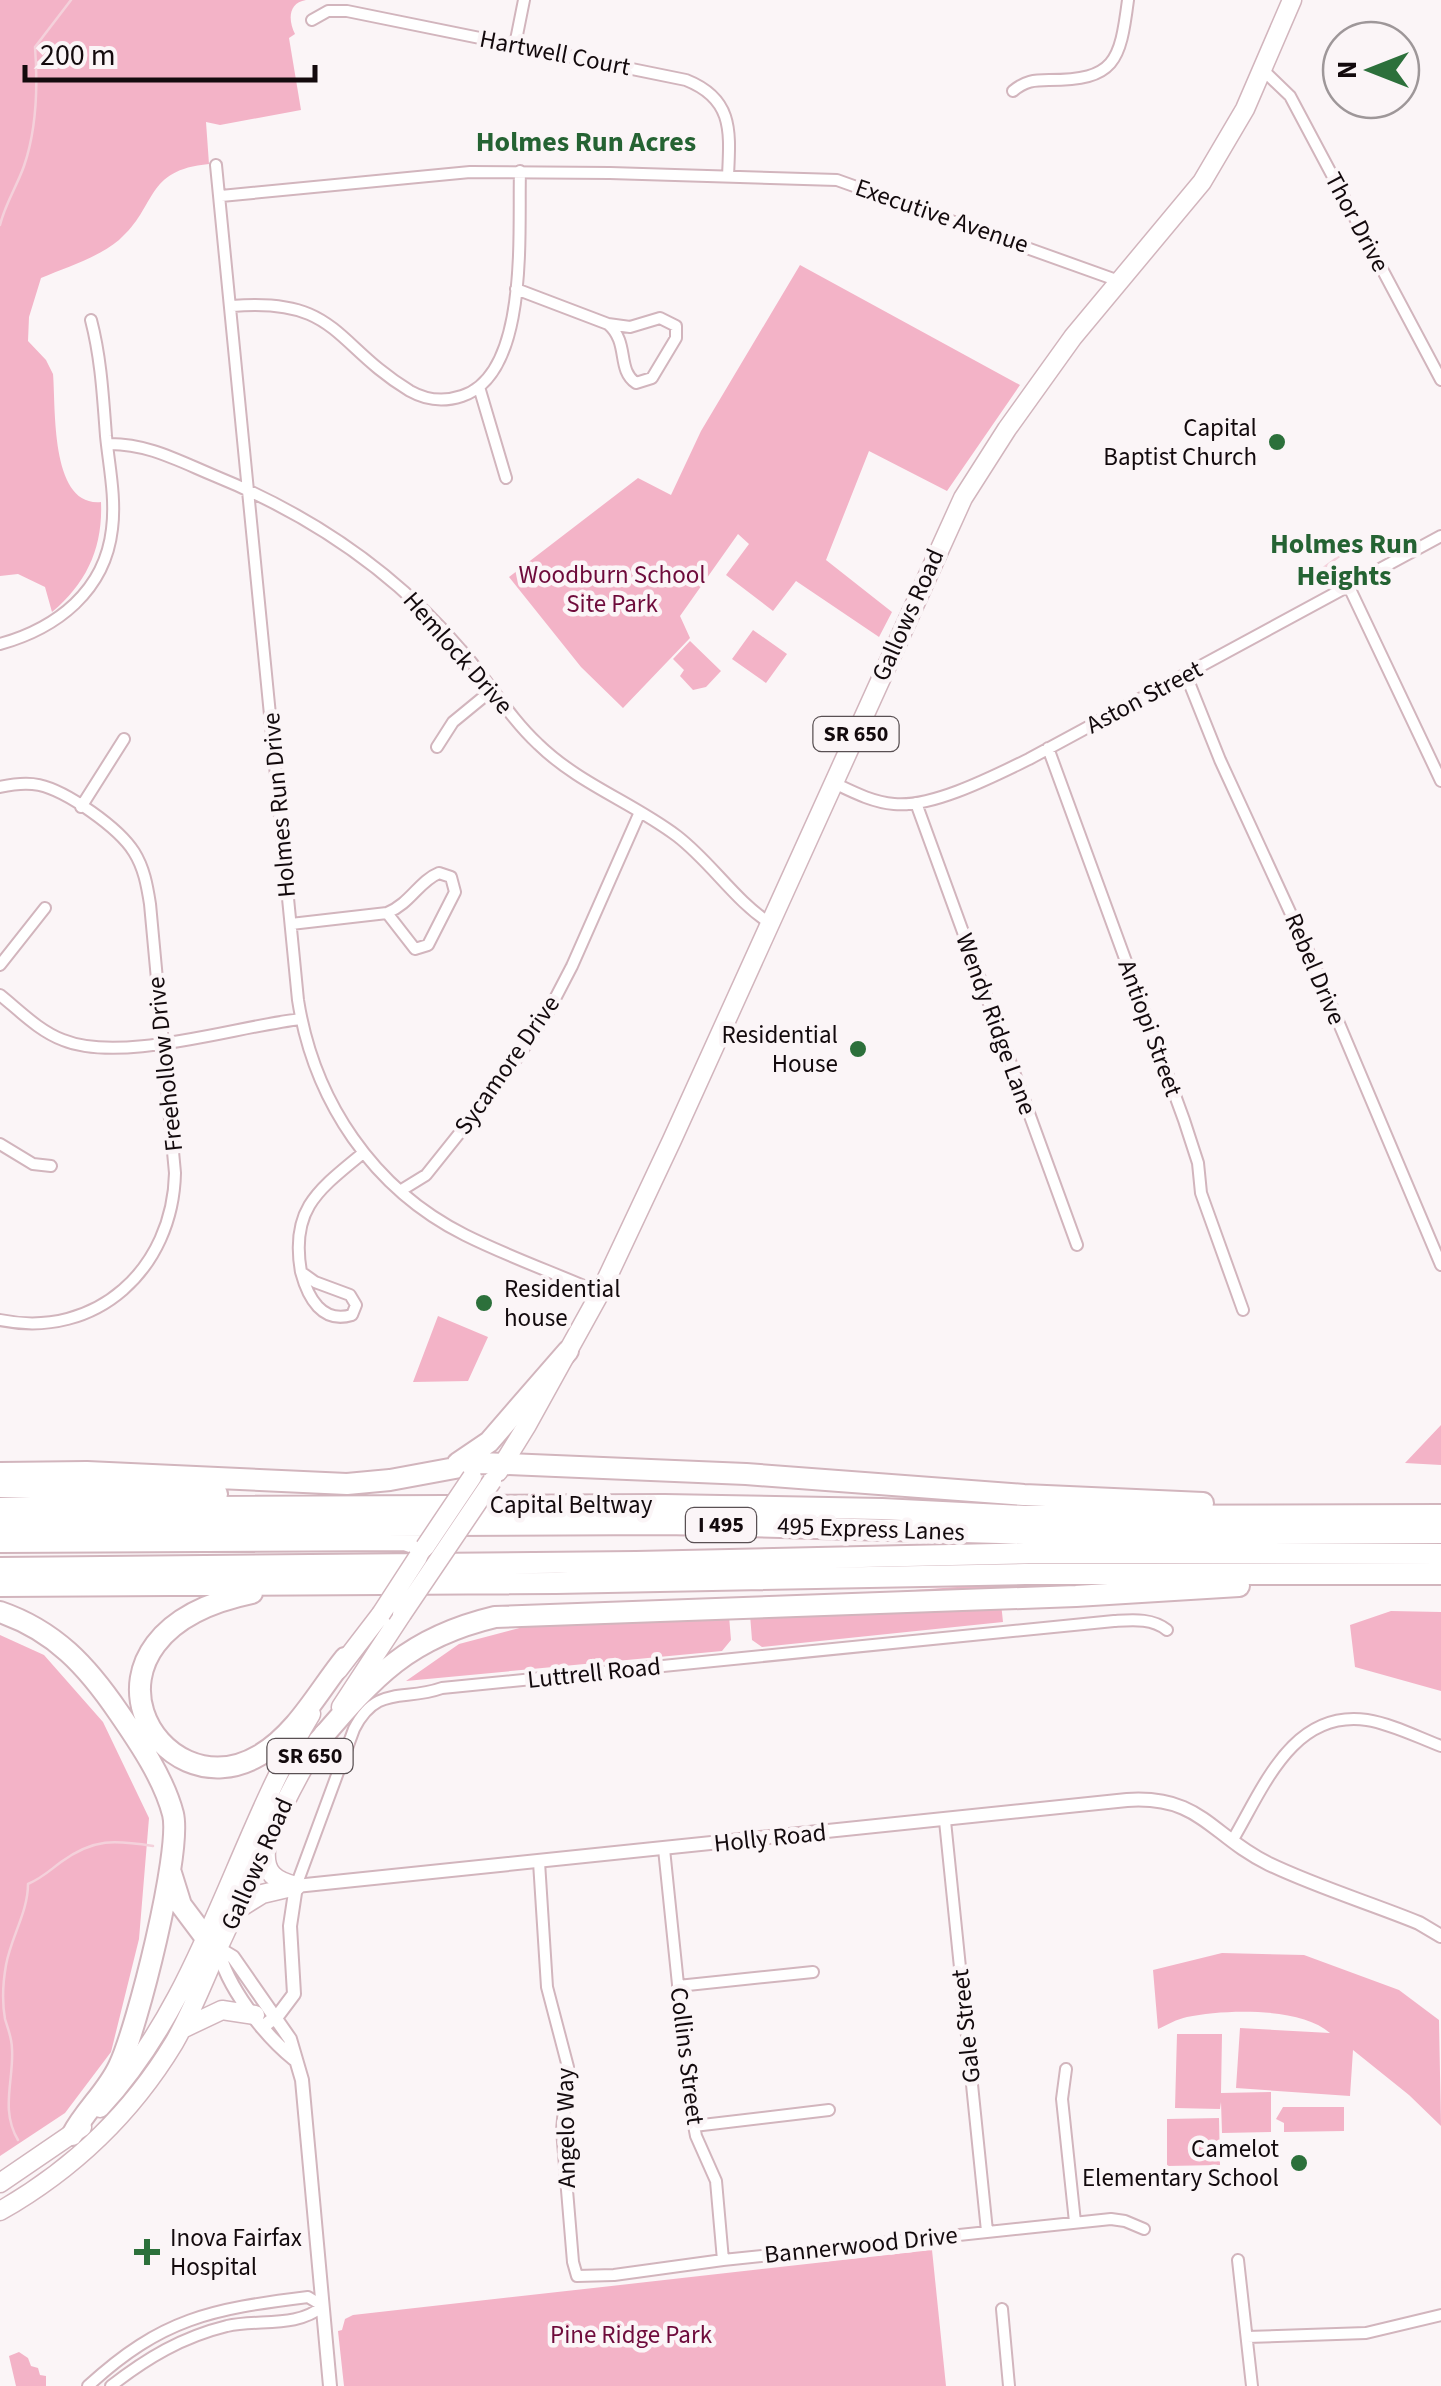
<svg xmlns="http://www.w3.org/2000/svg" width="1441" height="2386" viewBox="0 0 1441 2386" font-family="'Source Sans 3',sans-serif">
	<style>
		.green { fill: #f3b3c7 }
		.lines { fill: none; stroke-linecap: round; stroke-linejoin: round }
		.stream { stroke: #f4d1db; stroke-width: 2.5 }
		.minor-casing { stroke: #d2b5bd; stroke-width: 14 }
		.tertiary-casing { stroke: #d2b5bd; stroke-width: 16 }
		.primary-casing { stroke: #d2b5bd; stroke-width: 21 }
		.motorway-casing { stroke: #d2b5bd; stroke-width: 24 }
		.minor { stroke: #fff; stroke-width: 10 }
		.tertiary { stroke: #fff; stroke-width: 12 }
		.primary { stroke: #fff; stroke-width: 18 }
		.motorway { stroke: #fff; stroke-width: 20 }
		.primary-bridge-casing { stroke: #d2b5bd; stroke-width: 21; stroke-linecap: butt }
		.primary-bridge { stroke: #fff; stroke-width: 18 }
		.poi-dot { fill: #2c703b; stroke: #fbf5f7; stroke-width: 4 }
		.labels { text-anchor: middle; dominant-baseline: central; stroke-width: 9; stroke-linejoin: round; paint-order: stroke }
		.shield { fill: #fbf5f7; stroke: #595053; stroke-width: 2.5 }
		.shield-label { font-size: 22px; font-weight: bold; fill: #130a0d }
		.street-label { font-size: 25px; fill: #130a0d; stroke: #fbf5f7 }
		.poi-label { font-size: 25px; fill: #130a0d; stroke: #fbf5f7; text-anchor: end }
		.park-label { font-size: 25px; fill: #6e0b3b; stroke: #fbf5f7 }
		.neighbourhood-label { font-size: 28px; font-weight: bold; fill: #256333; stroke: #fbf5f7 }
	</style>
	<rect width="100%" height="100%" fill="#fbf5f7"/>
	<!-- green -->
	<path class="green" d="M0,0H306C288,3 288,20 295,34L289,38L301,110L220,125L206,122L209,164C144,170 158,206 119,240C97,258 67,267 41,278L29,317L28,341L46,360L53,374C56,409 50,507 101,502C103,547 87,583 52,612L45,587L18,574L0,576Z
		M800,265L1020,385L947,491L869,451L826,560L892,612L879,637L796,581L773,611L726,575L749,544L738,534L680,616L690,638L623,708L581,667L509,577L638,478L671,495L701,431Z
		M753,630L787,654L766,683L732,659Z
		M690,641L721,671L706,687L693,690L680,676L684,670L673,659Z
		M438,1316L488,1337L468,1381L413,1382Z
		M1441,1425V1465L1405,1463Z
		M999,1584L1003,1622L762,1647L752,1640L749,1602Z
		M728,1604L731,1640L722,1651L406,1681L459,1644L531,1625Z
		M1391,1611L1441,1612V1691L1355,1667L1350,1625Z
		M0,1635L44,1655L103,1722L149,1818L139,1939L111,2052L65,2113L0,2156Z
		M1222,1953L1304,1955L1399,1990L1439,2020L1441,2126L1409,2095L1353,2050L1350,2096L1236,2088L1240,2028L1330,2033C1301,2007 1225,2009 1187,2017C1177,2019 1167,2025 1158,2029L1153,1970Z
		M1177,2034H1222L1221,2093L1271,2092V2132L1222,2133L1221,2102L1220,2109L1175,2108Z
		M1283,2107H1344V2131L1284,2132V2123L1276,2119Z
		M1219,2118L1220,2165L1167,2166V2119Z
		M932,2250L946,2386H344L338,2331L342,2330L345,2319L353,2315Z
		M19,2352L28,2358L31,2366L38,2368L40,2375L46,2376V2386H16L9,2356Z"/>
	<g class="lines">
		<!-- stream -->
		<path class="stream" d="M0,225C5,204 17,186 24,166C37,128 38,87 35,47L71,0
			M1322,569L1349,549L1358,537
			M18,2140C0,2110 14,2080 12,2049C12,2038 8,2029 5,2019C2,2002 3,1982 6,1965C11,1937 28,1912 28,1884C42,1878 49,1871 61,1862C94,1838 115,1840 153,1846"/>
		<defs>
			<path id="minor" d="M312,20L328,11H347L686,80C734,99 730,132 728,176
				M515,45L524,0
				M1264,71L1290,96L1441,380
				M1013,91C1025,81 1034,80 1049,80C1115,80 1120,62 1128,0
				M216,165L298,1000C314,1101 373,1189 465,1235C509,1257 555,1273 600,1293
				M221,196L470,172L610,173L837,180L1119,281
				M516,289L608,324
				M232,306C338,297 334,345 410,391C426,400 444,402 462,396C530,374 518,229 520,171
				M660,318L676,326V338L652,378L636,383C616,369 630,343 608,324L630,327Z
				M479,387L506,478
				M107,444C147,443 179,461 215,476C311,515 394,571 461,650C488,680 508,716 538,744C579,784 632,802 677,836C712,863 734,900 771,924
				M1349,587L1441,781
				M0,644C57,628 105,591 112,529C116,498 109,466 106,436C103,397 101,358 91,320
				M1186,675L1220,760L1313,962L1441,1265
				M437,747L453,722L492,690
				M1048,748L1184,1120L1198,1163L1201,1193L1243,1310
				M834,783C853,792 872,802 894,804C932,808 994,776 1029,759L1441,536
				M0,787C13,784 26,782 39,785C67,791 119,828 134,852C144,868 147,885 150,904L175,1173C173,1268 97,1340 0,1320
				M916,803L1077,1245
				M81,807L124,739
				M439,873L451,877L455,892L428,945L415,949L387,913C411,903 419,881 439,873Z
				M291,924L387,913
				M0,965L45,908
				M0,995C20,1011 39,1031 63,1040C122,1064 237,1026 301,1019
				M0,1144L33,1164L51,1166
				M400,1191L426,1175L498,1085L546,1016L572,966L640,812
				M301,1272L315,1282L350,1295L356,1305L352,1315C322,1324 308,1298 301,1272Z
				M301,1272C290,1209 318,1190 363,1153
				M945,1821L987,2231
				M1232,1841C1263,1789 1292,1709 1367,1720C1392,1724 1417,1737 1441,1746
				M664,1849L691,2110L696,2136L716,2181L723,2260
				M539,1862L547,1987L568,2067L562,2130L573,2262L577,2276L614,2275L723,2260L1111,2219L1125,2221L1144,2229
				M296,1886L354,1729C377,1684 403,1702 442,1688L1114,1621C1133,1620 1152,1618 1167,1630
				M678,1986L813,1972
				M1066,2069L1062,2099L1075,2222
				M694,2126L829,2110
				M1238,2260L1252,2386
				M1002,2309L1009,2386
				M1247,2337L1366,2333L1441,2315
				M88,2386C162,2318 211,2309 308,2297L323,2306C297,2328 260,2319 227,2326C182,2337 147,2358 111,2386"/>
			<path id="tertiary" d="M218,1948L233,1957L290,2039L302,2080L330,2386
				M218,1948C226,1986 264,2035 294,2059
				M264,2026L279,2014L294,1994L290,1926L296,1886L1127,1800C1201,1795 1211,1836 1269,1864C1317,1887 1370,1903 1419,1923L1441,1936"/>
			<path id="primary" d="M498,1472L527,1425L600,1293L672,1140L963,498L1007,429L1073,337L1202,182L1245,109L1292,0
				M338,1670L381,1614
				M341,1707L402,1614
				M266,1850C264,1873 275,1881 296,1886
				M238,1909L262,1894L296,1886
				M182,2029L222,2010L255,2015
				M100,2108C203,1997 234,1841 311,1714
				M0,2183L82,2127
				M0,2211C72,2170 131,2114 174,2043C192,2012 205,1978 219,1946C253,1874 281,1800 324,1733"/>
			<path id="motorway" d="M458,1463L489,1442L568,1351
				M0,1473L87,1472L347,1484L390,1480L482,1463L746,1474L1024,1495L1203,1503
				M0,1487L217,1494
				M0,1508L664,1505L882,1509L1025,1516L1441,1515
				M0,1527L667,1524L1041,1534L1441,1533
				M0,1542L405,1540L425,1547L436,1560
				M0,1568L636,1562L1041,1553L1441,1554
				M0,1586L556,1583L1025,1574H1441
				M252,1593C55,1634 157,1816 260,1755C297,1733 319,1690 345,1658
				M0,1612C55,1631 87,1666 119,1713C139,1742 164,1779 173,1814C182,1851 137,2029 119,2066C107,2092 85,2110 72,2135
				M318,1742C374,1677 407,1638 495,1617L1076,1596L1239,1586
				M171,1873L181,1905L205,1937"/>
		</defs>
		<!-- minor casing -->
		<use href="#minor" class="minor-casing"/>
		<!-- tertiary casing -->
		<use href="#tertiary" class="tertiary-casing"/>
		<!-- primary casing -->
		<use href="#primary" class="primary-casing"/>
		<!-- motorway casing -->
		<use href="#motorway" class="motorway-casing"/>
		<!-- minor -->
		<use href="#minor" class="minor"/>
		<!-- tertiary -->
		<use href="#tertiary" class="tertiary"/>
		<!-- primary -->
		<use href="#primary" class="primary"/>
		<!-- motorway -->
		<use href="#motorway" class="motorway"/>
		<defs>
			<path id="primary-bridge" d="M425,1547L472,1477
				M381,1614L418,1557
				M402,1614L492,1481"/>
		</defs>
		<!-- primary-bridge casing -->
		<use href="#primary-bridge" class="primary-bridge-casing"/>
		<!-- primary-bridge -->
		<use href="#primary-bridge" class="primary-bridge"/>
	</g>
	<!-- markers -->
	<g class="poi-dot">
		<circle cx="1277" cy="442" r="10"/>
		<circle cx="858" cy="1049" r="10"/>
		<circle cx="484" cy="1303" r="10"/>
		<circle cx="1299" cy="2163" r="10"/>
		<path d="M142 2237h10v10h10v10h-10v10h-10v-10h-10v-10h10z"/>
	</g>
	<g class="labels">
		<!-- shield labels -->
		<g class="shield">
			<rect x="813.5" y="717" width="85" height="34" rx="8"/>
			<rect x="686" y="1508" width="70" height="34" rx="8"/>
			<rect x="267.5" y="1739" width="85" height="34" rx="8"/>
		</g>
		<g class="shield-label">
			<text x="856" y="734">SR 650</text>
			<text x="721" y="1525">I 495</text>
			<text x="310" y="1756">SR 650</text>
		</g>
		<!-- street labels -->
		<g class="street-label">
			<text transform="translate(555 53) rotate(11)">Hartwell Court</text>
			<text transform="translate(942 216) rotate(19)">Executive Avenue</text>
			<text transform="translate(1357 222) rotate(62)">Thor Drive</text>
			<text transform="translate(908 615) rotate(-66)">Gallows Road</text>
			<text transform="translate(458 653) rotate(49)">Hemlock Drive</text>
			<text transform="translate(1144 697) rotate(-28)">Aston Street</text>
			<text transform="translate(279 805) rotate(-95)">Holmes Run Drive</text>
			<text transform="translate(1315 969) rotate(67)">Rebel Drive</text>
			<text transform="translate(996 1024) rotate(70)">Wendy Ridge Lane</text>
			<text transform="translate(1150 1028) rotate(70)">Antiopi Street</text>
			<text transform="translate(165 1064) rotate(-96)">Freehollow Drive</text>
			<text transform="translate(507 1065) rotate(-55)">Sycamore Drive</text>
			<text x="571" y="1505">Capital Beltway</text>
			<text transform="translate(871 1529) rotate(2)">495 Express Lanes</text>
			<text transform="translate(594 1673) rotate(-6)">Luttrell Road</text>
			<text transform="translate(770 1838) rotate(-6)">Holly Road</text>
			<text transform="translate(257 1864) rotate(-66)">Gallows Road</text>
			<text transform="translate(966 2026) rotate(-96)">Gale Street</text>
			<text transform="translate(687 2056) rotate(83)">Collins Street</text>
			<text transform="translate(566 2128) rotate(-91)">Angelo Way</text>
			<text transform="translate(861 2245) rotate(-6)">Bannerwood Drive</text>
		</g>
		<!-- poi labels -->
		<g class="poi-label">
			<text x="1257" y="428">Capital<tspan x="1257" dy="29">Baptist Church</tspan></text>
			<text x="838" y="1035">Residential<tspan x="838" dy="29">House</tspan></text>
			<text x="504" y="1289" text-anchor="start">Residential<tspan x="504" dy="29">house</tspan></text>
			<text x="1279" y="2149">Camelot<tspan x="1279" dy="29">Elementary School</tspan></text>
			<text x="170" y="2238" text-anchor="start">Inova Fairfax<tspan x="170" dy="29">Hospital</tspan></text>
		</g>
		<!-- park labels -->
		<g class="park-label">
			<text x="612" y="575">Woodburn School<tspan x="612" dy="29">Site Park</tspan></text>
			<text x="631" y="2335">Pine Ridge Park</text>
		</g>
		<!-- neighbourhood labels -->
		<g class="neighbourhood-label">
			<text x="586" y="142">Holmes Run Acres</text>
			<text x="1344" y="544">Holmes Run<tspan x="1344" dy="32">Heights</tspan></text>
		</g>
	</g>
	<!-- north arrow -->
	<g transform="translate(1371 70) rotate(270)"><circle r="48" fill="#fbf5f7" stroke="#9e9799" stroke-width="2.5"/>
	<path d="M0-8L18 38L0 25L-18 38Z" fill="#2c703b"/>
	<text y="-15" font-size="28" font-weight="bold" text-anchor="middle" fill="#130a0d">N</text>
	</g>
	<!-- scale -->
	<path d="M25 65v15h290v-15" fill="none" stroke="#130a0d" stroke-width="5"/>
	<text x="40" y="65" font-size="30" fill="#130a0d" stroke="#fbf5f7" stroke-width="8" paint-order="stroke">200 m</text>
</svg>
